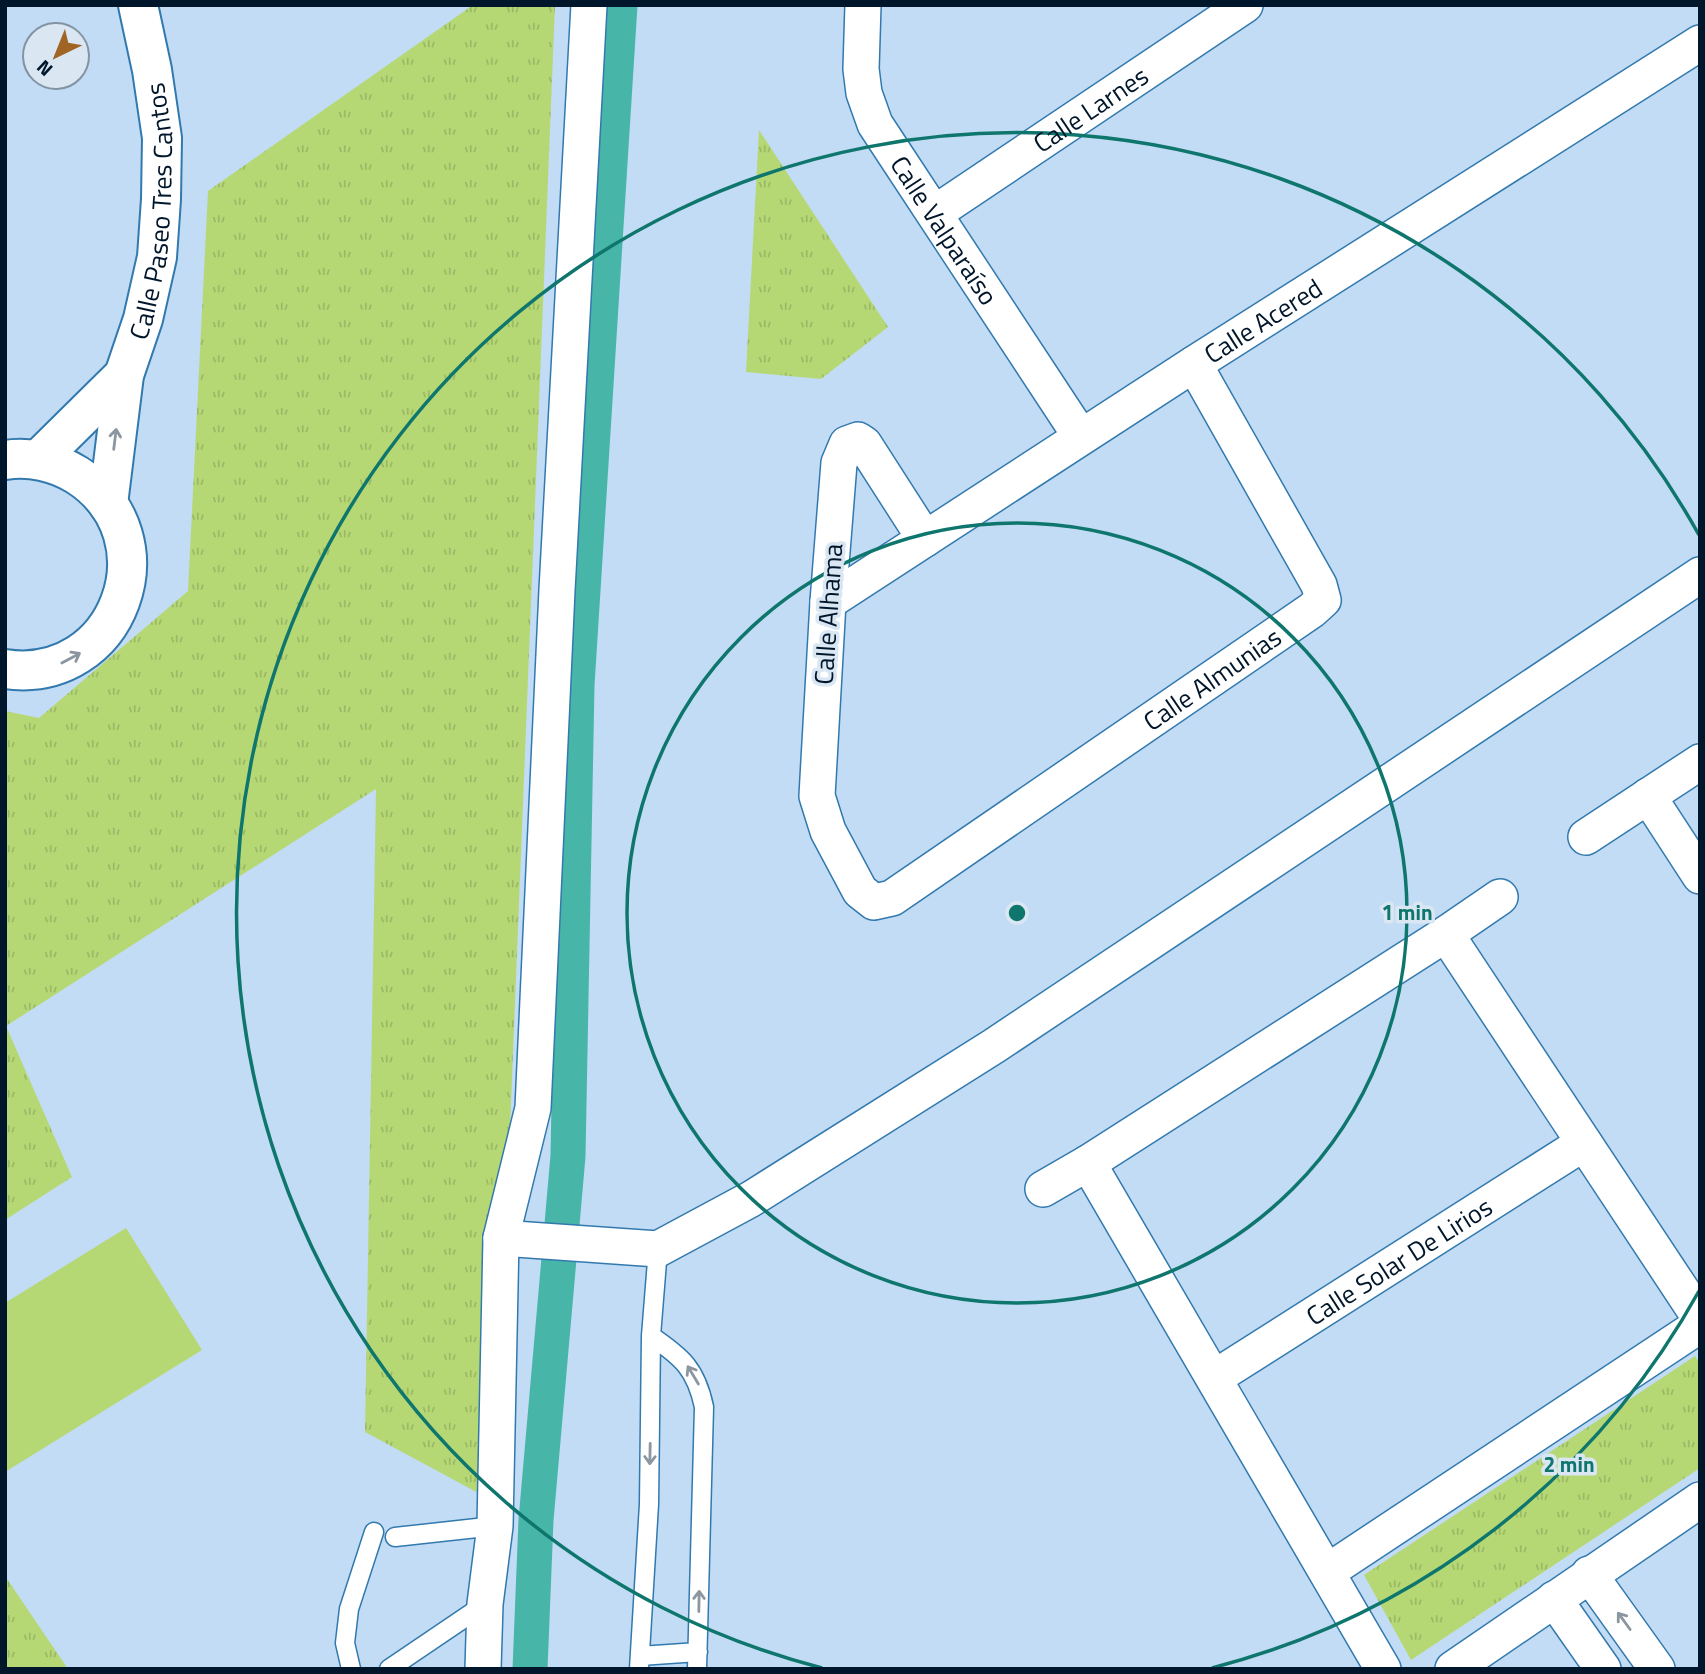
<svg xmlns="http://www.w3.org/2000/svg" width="1705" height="1674" viewBox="0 0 1705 1674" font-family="'Titillium Web',sans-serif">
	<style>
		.grass { fill: url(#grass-tufts) }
		.pitch { fill: #b6d874 }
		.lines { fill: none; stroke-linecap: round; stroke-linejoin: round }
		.canal { stroke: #47b5a8; stroke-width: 35 }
		.lane-casing { stroke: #3279ae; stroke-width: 21 }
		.street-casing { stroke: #3279ae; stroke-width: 38 }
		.secondary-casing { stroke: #3279ae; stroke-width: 42 }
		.lane { stroke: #fff; stroke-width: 18 }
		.street { stroke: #fff; stroke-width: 35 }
		.secondary { stroke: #fff; stroke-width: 38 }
		.oneway { stroke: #8c96a0 }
		.ring { fill: none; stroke: #0f766e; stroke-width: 3.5 }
		.labels { text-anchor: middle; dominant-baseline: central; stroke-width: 7; stroke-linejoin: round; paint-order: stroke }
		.street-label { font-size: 26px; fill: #00162b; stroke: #dae7f3 }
		.centre { fill: #0f766e; stroke: #dae7f3; stroke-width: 3.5 }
		.ring-label { font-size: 21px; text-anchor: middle; font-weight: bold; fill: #0f766e; stroke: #dae7f3; stroke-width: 7; stroke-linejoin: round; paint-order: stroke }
	</style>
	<defs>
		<pattern id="grass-tufts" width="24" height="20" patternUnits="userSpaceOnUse" patternTransform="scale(1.75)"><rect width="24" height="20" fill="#b6d874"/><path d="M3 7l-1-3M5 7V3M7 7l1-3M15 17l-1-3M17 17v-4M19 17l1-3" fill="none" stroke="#9bb965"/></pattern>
	</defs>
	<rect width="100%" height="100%" fill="#c1dcf4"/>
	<!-- grass -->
	<path class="grass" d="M473,5H555L495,1502L365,1432L376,789L6,1026L72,1177L5,1220V711L39,718L188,591L208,191Z
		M759,130L888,327L821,379L746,372Z
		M1695,1356L1700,1364V1468L1411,1660L1364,1575Z
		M5,1576L68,1669H5Z"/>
	<!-- pitch -->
	<path class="pitch" d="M126,1228L202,1350L5,1472V1303Z"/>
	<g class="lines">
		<!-- canal -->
		<path class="canal" d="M530,1669L536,1520L568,1156L577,685L620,5"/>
		<defs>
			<path id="lane" d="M651,1336C682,1357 696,1369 704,1407L697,1669
				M395,1537L495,1526
				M640,1656L698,1652
				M351,1669L345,1643L349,1609L374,1532
				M389,1669L485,1604
				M639,1669L649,1504L651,1336L658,1249"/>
			<g id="street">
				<path id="s1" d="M863,5L861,69L864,93L875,124L1081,437"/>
				<path id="s2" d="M935,213L1245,5"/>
				<path id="s3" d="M925,539L864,444L858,440L847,444L839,463L828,602L817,796L828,831L860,891L874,902L892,898L1312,610L1323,600L1319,585L1194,364"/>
				<path id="s4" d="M828,602L1194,364L1700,43"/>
				<path d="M1648,796L1700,876"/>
				<path d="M1586,837L1700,762"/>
				<path d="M1446,934L1700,1318"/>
				<path d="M1088,1163L1383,1669"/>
				<path d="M1043,1189L1088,1163L1446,934L1500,897"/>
				<path d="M501,1238L658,1249L751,1199L994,1046L1700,575"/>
				<path id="s5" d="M1214,1378L1584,1143"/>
				<path d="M1327,1572L1700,1325"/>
				<path d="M1589,1574L1657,1669"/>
				<path d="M1554,1599L1603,1669"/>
				<path d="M483,1669L485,1604L495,1526L501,1238L533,1108L557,590L589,5"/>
				<path d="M1453,1669L1700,1500"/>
			</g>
			<g id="secondary">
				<path d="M5,460C30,456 56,462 77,475C174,537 119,686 5,669"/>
				<path d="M38,460L124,375"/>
				<path id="s6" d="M108,504L124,375L143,319L157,257L161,199L162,138L152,70L138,5"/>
			</g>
		</defs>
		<!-- lane casing -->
		<use href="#lane" class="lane-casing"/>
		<!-- street casing -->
		<use href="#street" class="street-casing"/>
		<!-- secondary casing -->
		<use href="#secondary" class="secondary-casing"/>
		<!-- lane -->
		<use href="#lane" class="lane"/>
		<!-- street -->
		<use href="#street" class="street"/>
		<!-- secondary -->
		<use href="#secondary" class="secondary"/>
	</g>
	<!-- one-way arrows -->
	<defs><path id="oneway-shaft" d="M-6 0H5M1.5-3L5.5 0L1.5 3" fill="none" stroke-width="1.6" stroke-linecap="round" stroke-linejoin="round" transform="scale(1.75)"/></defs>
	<g class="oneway">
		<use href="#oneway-shaft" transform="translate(115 439) rotate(-83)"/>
		<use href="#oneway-shaft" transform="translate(71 658) rotate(-28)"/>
		<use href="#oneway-shaft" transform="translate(693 1375) rotate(-121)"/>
		<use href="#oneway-shaft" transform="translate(650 1454) rotate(91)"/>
		<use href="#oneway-shaft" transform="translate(699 1601) rotate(-89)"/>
		<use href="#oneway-shaft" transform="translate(1624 1621) rotate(-126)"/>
	</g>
	<!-- distance rings -->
	<g class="ring">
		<circle cx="1017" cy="913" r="390"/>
		<path d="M1699 1291A780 780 0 0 1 1212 1668M822 1668A780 780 0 1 1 1699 535"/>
	</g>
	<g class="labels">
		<!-- street labels -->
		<g class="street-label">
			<text stroke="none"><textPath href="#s2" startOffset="187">Calle Larnes</textPath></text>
			<text stroke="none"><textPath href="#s6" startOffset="298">Calle Paseo Tres Cantos</textPath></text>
			<text stroke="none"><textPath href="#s1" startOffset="248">Calle Valparaíso</textPath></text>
			<text stroke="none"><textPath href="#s4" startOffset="518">Calle Acered</textPath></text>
			<text transform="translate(828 614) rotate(-86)">Calle Alhama</text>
			<text stroke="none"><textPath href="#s3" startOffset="1015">Calle Almunias</textPath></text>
			<text stroke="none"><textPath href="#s5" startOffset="219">Calle Solar De Lirios</textPath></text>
		</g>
	</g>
	<circle cx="1017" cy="913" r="10" class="centre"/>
	<g class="ring-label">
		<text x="1407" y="920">1 min</text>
		<text x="1569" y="1472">2 min</text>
	</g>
	<!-- border -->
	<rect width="1705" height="1674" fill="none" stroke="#00162b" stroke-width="14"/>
	<!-- north arrow -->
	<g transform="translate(56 56) rotate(223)"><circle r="33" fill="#dae7f3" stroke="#8393a3" stroke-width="2"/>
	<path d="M0-5L12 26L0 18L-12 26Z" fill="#a06525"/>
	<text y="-10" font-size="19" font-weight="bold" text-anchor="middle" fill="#00162b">N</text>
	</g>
</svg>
